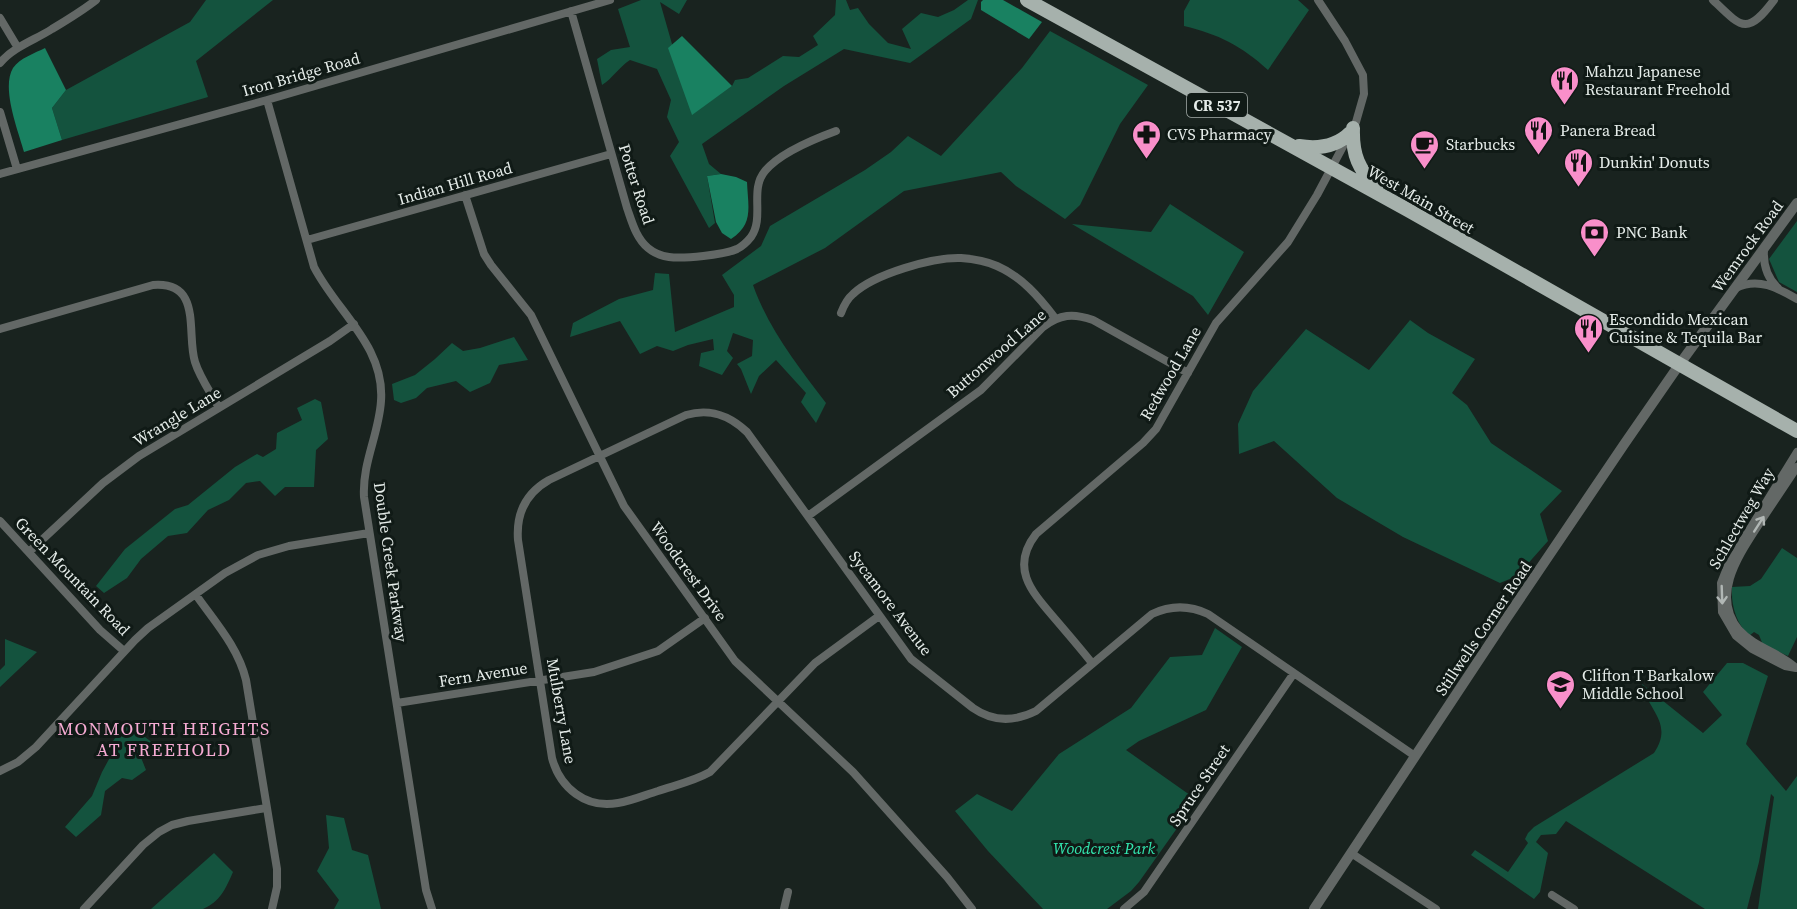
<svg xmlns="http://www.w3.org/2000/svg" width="1797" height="909" viewBox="0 0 1797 909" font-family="'Source Serif 4',serif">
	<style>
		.green { fill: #14533e }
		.water { fill: #198161 }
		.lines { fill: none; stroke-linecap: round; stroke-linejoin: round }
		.minor { stroke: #636866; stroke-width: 8 }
		.tertiary { stroke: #636866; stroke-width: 10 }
		.primary { stroke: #a6b1ac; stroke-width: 14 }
		.oneway { stroke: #b1b7b5 }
		.labels { text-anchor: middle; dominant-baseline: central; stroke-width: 6; stroke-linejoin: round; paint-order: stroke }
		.shield { fill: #101a16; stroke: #a5adaa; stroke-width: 1.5 }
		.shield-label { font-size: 15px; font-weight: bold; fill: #e5ece9 }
		.poi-label { font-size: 16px; fill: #e5ece9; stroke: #101a16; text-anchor: start }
		.street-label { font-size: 16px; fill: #e5ece9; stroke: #101a16 }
		.park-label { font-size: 16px; font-style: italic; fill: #32e6af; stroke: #101a16 }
		.neighbourhood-label { font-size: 18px; letter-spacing: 1.5px; fill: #f6abd3; stroke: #101a16 }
	</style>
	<rect width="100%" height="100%" fill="#19231f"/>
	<!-- green -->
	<path class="green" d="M206,0H273L196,61L208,97L62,140L52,108L66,90L190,22Z
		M641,0H687L679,14L660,2L692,114L732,86L735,80L748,78L783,56L799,57L818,45L813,36L835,15L836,0H846L850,10L858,8L869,24L888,43L911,49L902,29L921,13L938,17L954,10L968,0H978L971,19L910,63L844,49L784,86L702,144L709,164L721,174L707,176L715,223L709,228L670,156L679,142L667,117L671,100L657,69L630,60C619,67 613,78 602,85L597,59L611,50L630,47L618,9Z
		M1190,0H1298L1309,10L1268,70C1242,46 1218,34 1184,26V11Z
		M1050,31L1148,85L1120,124L1080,205L1065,219L1016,186L1001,172L904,191L825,248L753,285C769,330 798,366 826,403L816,423L801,402L806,393L776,360L759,376L751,394L741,369L737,364L752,356L753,340L733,333L727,351L733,358L722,375L699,366L701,353L714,350L713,339L688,345L673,351L657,346L640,354L620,321L570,337L573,323L619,299L653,290L655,273L669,274L675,332L734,307V295L722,275L761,246L770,226L865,170L891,152L908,136L941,156L1022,68Z
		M1170,204L1244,252L1208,315L1193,296L1072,224L1151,232Z
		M1797,221V292L1779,282L1769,259Z
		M1410,320L1428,333L1475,359L1452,393L1467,405L1491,443L1562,491L1540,514L1548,541L1517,576L1500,583L1403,537L1337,498L1274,441L1239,454L1238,424L1253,391L1306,329L1369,370Z
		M514,337L528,360L499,365L490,383L470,392L456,381L427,388L416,398L401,403L394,400L392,384L415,375L435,359L452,343L463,351L480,348Z
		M315,399L321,402L328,439L316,450L314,487H285L275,496L260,481L246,483L229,500L208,510L187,533L168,536L141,559L127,578L104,593L96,586L125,549L175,509L188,505L235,467L257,454L263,457L276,449L277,433L302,420L297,408Z
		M1782,548L1797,558V637L1788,656L1763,645L1759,635L1754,632L1749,636C1736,622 1731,606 1732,587L1750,586L1761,579Z
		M1215,628L1242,647L1206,710L1139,741L1126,750L1197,800L1139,882L1131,891L1107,909H1043L988,851L955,811L977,794L1012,811L1059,754L1131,708L1170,657L1202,655Z
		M5,639L37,652L0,687V670L5,665Z
		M1727,663H1743L1768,676L1746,744L1786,791L1797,776V909H1758L1774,797L1771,794L1759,862L1747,909H1705L1566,821L1556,834L1541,835L1536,842L1548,853L1540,892L1534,899L1471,855L1475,850L1508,872L1528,843L1525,839L1528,833L1534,827L1654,753C1674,723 1648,711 1642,684L1703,733L1722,715L1703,692Z
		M126,723L153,743L140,755L146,770L132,780L122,778L105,791L101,815L76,837L65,827L92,796L102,772L114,750L113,741Z
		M326,815L344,818L352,850L368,855L381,909H334L339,900L317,871L329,848Z
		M214,853L233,872C226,888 220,902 203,909H151Z"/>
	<!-- water -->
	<path class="water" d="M983,0H1003L1042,22L1029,39L981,10V2Z
		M682,36L732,86L692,115L668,48Z
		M45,48L66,90L52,108L62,140L24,152C18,130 1,88 13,68C20,58 35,53 45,48Z
		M721,174L736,177L747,182C748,207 754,224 731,239L722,233L716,222L707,176Z"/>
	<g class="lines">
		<!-- minor -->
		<path class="minor" d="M1713,0C1742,28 1747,36 1774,0
			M571,11L627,208C632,222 636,238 648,248C654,253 662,256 669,257C683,259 724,255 737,249C743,246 747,242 751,237C765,217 749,190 765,171C780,153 814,139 836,131
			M0,18L18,48
			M0,63C13,47 35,40 52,29C67,20 82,11 96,0
			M267,100L314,267C337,312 385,346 381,401C379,434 362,463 364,497L426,890L432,909
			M0,112L17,169
			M0,174L267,100L610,0
			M465,195L484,254L491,265L531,315L624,506L735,661L853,772L947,877L972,909
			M307,240L611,154
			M1764,249C1763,264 1766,277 1778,288
			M1736,288C1758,277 1778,288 1797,299
			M841,313C844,305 847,299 853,294C874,274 933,257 961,258C974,259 986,261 997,266C1022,277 1039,297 1055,318
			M0,329L153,285C203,281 186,333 195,362C200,378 211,393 219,408
			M1797,452L1729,563L1721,583L1722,612L1736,636L1752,649L1785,666L1796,668C1779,652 1755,648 1739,630C1709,594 1742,551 1761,521C1773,503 1785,485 1797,467
			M808,516L981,390L1043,327C1060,314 1073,313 1093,320L1188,373
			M0,521L100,630L124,651
			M29,552L103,483L139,456L330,341L354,324
			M196,595C215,622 238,647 246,680L277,869V887L272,909
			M879,616L815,663L710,772C694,781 676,785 658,791C645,795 631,801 618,803C586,809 560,788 552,758L518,540C516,514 526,493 549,480L686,415C710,408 729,415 747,432L911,659L973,708C993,722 1014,722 1036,711L1152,614C1171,605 1189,605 1208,614L1415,756
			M1092,663C1080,648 1068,634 1056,620C1033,593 1009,569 1036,534L1143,443L1156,429L1216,323L1288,242L1317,195L1356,122L1364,94L1363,75L1345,41L1318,0
			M397,703L594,672L658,651L705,618
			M0,771L18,762L36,747L135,640L148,628L225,573L258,555L289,546L369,533
			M1351,853L1436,909
			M1552,895L1574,909
			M84,909L143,845L159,832L172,825L188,821L266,808
			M784,909L788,892
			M1124,909L1144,892L1294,673"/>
		<!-- tertiary -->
		<path class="tertiary" d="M1314,909L1504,622L1625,443L1679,365L1797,203"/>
		<!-- primary -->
		<path class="primary" d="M1027,0L1408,210L1797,431
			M1353,128C1352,156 1359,168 1376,189
			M1299,146C1318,149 1336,147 1350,133"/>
	</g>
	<!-- one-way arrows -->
	<defs><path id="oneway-shaft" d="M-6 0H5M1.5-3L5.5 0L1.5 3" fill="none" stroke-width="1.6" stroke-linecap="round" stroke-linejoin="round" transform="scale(1.5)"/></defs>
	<g class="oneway">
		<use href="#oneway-shaft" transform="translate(1759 524) rotate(-57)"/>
		<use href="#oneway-shaft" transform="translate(1722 595) rotate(88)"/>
	</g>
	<!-- icons -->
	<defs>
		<symbol id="restaurant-pin" viewBox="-11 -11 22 30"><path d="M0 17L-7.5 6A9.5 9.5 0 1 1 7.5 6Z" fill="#f98fca" stroke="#101a16"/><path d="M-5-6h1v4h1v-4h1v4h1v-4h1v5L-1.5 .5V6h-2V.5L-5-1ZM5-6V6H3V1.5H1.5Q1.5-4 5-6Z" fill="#111"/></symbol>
		<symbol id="pharmacy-pin" viewBox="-11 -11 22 30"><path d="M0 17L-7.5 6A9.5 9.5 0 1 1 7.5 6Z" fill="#f98fca" stroke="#101a16"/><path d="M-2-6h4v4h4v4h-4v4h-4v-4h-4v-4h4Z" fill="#111"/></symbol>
		<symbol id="cafe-pin" viewBox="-11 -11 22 30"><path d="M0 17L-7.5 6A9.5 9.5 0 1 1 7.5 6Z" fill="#f98fca" stroke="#101a16"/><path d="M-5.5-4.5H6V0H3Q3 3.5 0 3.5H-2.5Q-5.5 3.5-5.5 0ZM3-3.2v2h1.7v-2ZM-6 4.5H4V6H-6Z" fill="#111"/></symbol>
		<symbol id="bank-pin" viewBox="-11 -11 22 30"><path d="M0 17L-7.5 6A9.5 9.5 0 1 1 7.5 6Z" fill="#f98fca" stroke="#101a16"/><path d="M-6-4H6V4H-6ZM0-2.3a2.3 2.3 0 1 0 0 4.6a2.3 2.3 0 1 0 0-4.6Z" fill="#111"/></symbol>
		<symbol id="school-pin" viewBox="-11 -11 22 30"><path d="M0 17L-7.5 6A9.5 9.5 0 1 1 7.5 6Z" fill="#f98fca" stroke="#101a16"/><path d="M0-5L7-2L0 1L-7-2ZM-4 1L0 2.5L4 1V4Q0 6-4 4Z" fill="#111"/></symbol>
	</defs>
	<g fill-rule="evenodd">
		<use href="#restaurant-pin" x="1548" y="64" width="33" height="45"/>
		<use href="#restaurant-pin" x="1522" y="114" width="33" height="45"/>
		<use href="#pharmacy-pin" x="1130" y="118" width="33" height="45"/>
		<use href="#cafe-pin" x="1408" y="128" width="33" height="45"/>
		<use href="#restaurant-pin" x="1562" y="146" width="33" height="45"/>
		<use href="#bank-pin" x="1578" y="216" width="33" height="45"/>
		<use href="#restaurant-pin" x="1572" y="312" width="33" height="45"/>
		<use href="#school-pin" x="1544" y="668" width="33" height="45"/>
	</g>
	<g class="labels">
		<!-- shield labels -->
		<rect class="shield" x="1187" y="93" width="60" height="24" rx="4.5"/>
		<g class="shield-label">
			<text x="1217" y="105">CR 537</text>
		</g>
		<!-- poi labels -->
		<g class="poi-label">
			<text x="1585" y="71">Mahzu Japanese<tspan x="1585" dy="18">Restaurant Freehold</tspan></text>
			<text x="1560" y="130">Panera Bread</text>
			<text x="1167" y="134">CVS Pharmacy</text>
			<text x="1446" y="144">Starbucks</text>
			<text x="1599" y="162">Dunkin' Donuts</text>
			<text x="1616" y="232">PNC Bank</text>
			<text x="1609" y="319">Escondido Mexican<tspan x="1609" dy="18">Cuisine &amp; Tequila Bar</tspan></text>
			<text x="1582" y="675">Clifton T Barkalow<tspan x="1582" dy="18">Middle School</tspan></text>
		</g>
		<!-- street labels -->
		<g class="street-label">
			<text transform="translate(301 74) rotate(-16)">Iron Bridge Road</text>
			<text transform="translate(455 183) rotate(-16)">Indian Hill Road</text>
			<text transform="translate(637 184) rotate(72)">Potter Road</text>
			<text transform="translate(1421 199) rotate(30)">West Main Street</text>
			<text transform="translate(1747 246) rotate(-54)">Wemrock Road</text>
			<text transform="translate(996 353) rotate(-41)">Buttonwood Lane</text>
			<text transform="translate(1170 373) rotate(-60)">Redwood Lane</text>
			<text transform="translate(177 416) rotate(-31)">Wrangle Lane</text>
			<text transform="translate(1741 518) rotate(-60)">Schlectweg Way</text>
			<text transform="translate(391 562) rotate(82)">Double Creek Parkway</text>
			<text transform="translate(689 571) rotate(54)">Woodcrest Drive</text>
			<text transform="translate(73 576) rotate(46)">Green Mountain Road</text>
			<text transform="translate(891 603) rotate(53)">Sycamore Avenue</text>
			<text transform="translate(1483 628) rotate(-56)">Stillwells Corner Road</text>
			<text transform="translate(483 674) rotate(-9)">Fern Avenue</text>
			<text transform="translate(562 711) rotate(80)">Mulberry Lane</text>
			<text transform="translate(1199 785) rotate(-56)">Spruce Street</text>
		</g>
		<!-- park labels -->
		<g class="park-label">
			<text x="1104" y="848">Woodcrest Park</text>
		</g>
		<!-- neighbourhood labels -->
		<g class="neighbourhood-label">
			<text x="164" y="728">MONMOUTH HEIGHTS<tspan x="164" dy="21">AT FREEHOLD</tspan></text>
		</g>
	</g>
</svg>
